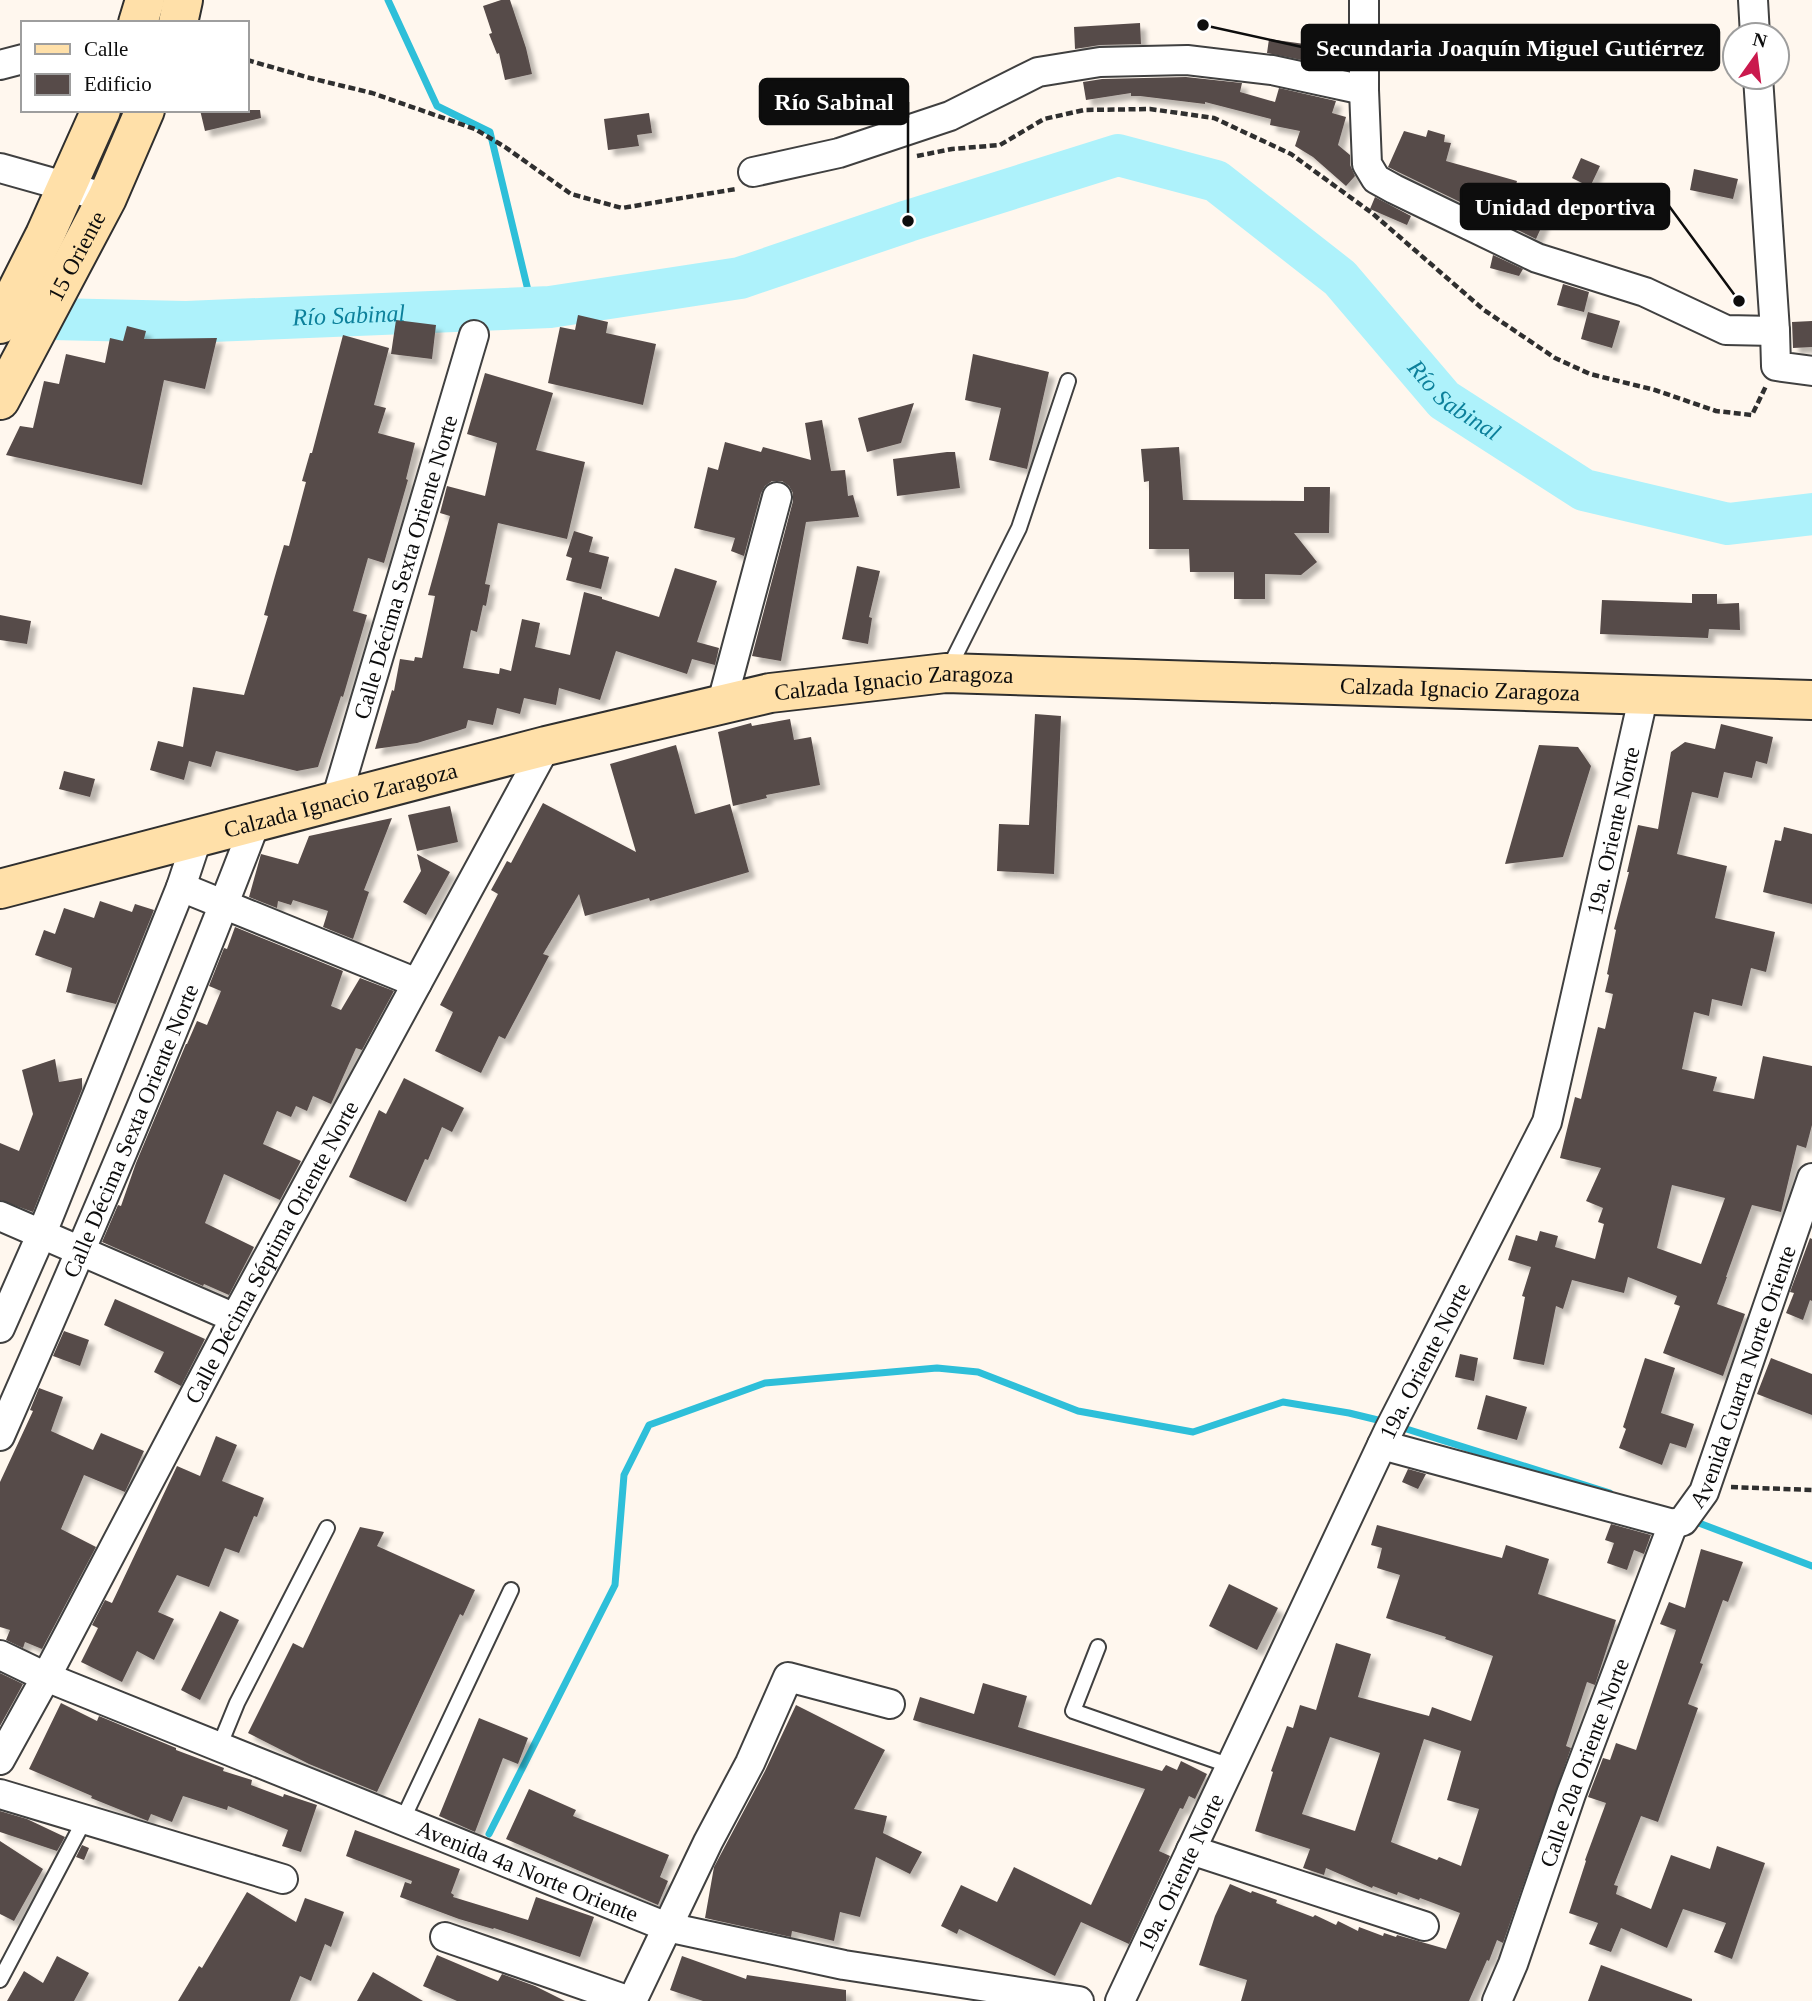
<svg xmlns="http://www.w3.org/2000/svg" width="1812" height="2001" viewBox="0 0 1812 2001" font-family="'Times New Roman',serif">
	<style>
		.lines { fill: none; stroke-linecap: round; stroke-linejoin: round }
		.stream { stroke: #2ebfd9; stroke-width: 7 }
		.river { stroke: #aef2fb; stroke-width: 42 }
		.building { fill: #574b49; fill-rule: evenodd; filter: url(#shadow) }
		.lane-casing { stroke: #404040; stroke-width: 18 }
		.street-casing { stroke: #404040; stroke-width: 32 }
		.secondary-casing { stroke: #2f2f2f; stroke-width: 42 }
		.path { stroke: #2f2f2f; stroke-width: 4.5; stroke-dasharray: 7 3.5; stroke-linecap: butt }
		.lane { stroke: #fff; stroke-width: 14 }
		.street { stroke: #fff; stroke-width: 28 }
		.secondary { stroke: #ffe0a9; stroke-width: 38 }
		.labels { text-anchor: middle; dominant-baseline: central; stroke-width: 7; stroke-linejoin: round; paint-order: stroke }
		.street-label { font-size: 23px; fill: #0d0d0d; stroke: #fff }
		.water-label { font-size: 24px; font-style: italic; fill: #0c809b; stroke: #fff }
		.leader { fill: none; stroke: #0d0d0d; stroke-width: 2.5 }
		.callout-dot { fill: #0d0d0d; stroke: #fff; stroke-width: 2.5 }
		.callout { fill: #0d0d0d; stroke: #0d0d0d; stroke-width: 2.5 }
		.callout-label { font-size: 24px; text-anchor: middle; font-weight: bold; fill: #fff }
	</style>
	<defs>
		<filter id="shadow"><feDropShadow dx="6" dy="6" stdDeviation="2" flood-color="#0004"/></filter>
	</defs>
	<rect width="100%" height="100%" fill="#fff7ee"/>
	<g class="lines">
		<!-- stream -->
		<path class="stream" d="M388,0L437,106L490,132L532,307
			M1397,1426L1610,1493
			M1691,1520L1812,1566
			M489,1834L615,1585L624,1475L649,1425L765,1383L937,1368L978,1372L1078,1411L1193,1432L1283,1402L1349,1413L1386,1422"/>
		<!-- river -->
		<path class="river" id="s1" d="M8,318L186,322L550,307L740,278L908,221L1118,155L1216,181L1340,278L1444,400L1584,490L1728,524L1812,514"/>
	</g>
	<!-- building -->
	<path class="building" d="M501,0H510L526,48L532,74L505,80L499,53L497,54L489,34L492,33L483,6Z
		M1140,23L1141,44L1100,45L1075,49L1074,27Z
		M1269,39L1347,50V69L1267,53Z
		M1186,77L1242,83L1240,92L1275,102L1279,88L1336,101L1332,113L1346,117L1338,145L1350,155V165L1355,176L1346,186L1313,157L1295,146L1300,131L1270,125L1271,119L1205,102V104L1140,96H1131V93L1086,100L1083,82L1102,79Z
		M200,110H260L261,118L205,131Z
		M649,113L652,133L637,135L639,146L608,150L604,119Z
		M1428,130L1445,135L1444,142L1451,143L1446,161L1517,181L1514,192L1550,208L1536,239L1388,167L1404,131L1426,137Z
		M1581,158L1600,166L1590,187L1572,178Z
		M1694,169L1738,179L1733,199L1690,190Z
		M1375,197L1411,216L1407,225L1370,209Z
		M1493,255L1523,269L1519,276L1490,268Z
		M1563,284L1589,292L1584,312L1557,305Z
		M1588,312L1620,321L1612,348L1581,339Z
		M578,315L608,322L606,333L656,344L643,405L548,383L560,327L575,330Z
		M396,320L436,325L432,359L391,354Z
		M1812,321V347L1793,348L1792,322Z
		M127,326L146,331L144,339L217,338L205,389L164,380L142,485L6,455L20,426L33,428L44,381L59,384L66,354L105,363L110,338L123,341Z
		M343,335L389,348L374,405L386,408L378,433L415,443L406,479L408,480L384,563L368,558L353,611L367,615L343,697L341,696L318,767L297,771L216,751L211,767L189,761L184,780L150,770L158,741L183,747L193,687L244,695L268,616L264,615L275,576L284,545L289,546L306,482L302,481L310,453H312Z
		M973,354L1049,372L1027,469L989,460L1001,408L965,400Z
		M485,373L553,393L536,450L585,462L567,539L498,523L485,584L490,585L486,606L483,605L477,632L471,630L463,668L499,674L500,668L511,671L522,619L540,623L535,647L570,655L584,592L602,597V599L659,617L675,568L717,581L697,642L719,648L715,665L692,659L687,674L616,651L600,700L559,688L556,705L524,698L520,714L497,708L493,725L468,720L466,728L457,731L417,743L375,749L392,690L394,691L400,659L414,661L415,657L422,658L435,596L428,595L450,516L440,513L447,486L485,496L497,443L467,434Z
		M914,403L901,443L867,452L858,418Z
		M822,420L831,471L845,470L848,496L853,495L859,517L806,522L781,661L752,656L793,501V493L789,486L782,481H772L765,486L761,493L744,556L731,551L735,538L694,528L708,467L718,470L725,442L761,452L763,447L811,460L805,423Z
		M1179,447L1183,500L1304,501V487H1330L1329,533H1294L1317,562L1301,575L1265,574V599H1234V572H1190L1189,549H1149V481L1144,482L1141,449Z
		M947,452H955L960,488L897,496L893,459Z
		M574,531L593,537L589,552L609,557L601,589L566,580L572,558L566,556Z
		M857,566L880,571L869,617L872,618L868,644L842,639Z
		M1692,594H1717V604L1739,603L1740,630L1709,629L1708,638L1600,634L1602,600L1692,603Z
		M0,615L31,621L27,644L0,640Z
		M1035,714L1061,716L1054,874L997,871L999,824L1029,825Z
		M790,719L794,740L811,737L820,785L766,795L767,798L733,806L718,732L751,723L752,726Z
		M1721,724L1773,737L1767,764L1756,761L1752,778L1724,772L1718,798L1692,792L1677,854L1727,866L1715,918L1775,932L1766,972L1751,968L1742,1006L1712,999L1709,1016L1694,1012L1682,1069L1717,1077L1713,1091L1754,1099L1763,1056L1812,1066V1125L1806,1148L1797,1145L1781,1212L1752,1205L1726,1277H1727L1717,1304L1745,1314L1723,1376L1663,1353L1680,1306L1674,1304L1677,1296L1628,1277L1624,1293L1572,1280L1563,1309L1556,1306L1544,1365L1513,1359L1525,1297L1522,1296L1531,1267L1508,1260L1516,1235L1537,1241L1540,1231L1558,1236L1555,1247L1595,1259L1604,1224L1598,1222L1603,1208L1586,1201L1601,1168L1560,1158L1575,1097L1581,1099L1598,1027L1605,1029L1613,994L1605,992L1609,975L1607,974L1616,930L1614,929L1629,872H1627L1638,825L1658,829L1671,752L1685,742L1715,749ZM1672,1185L1725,1198L1701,1264L1657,1248Z
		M676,745L695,814L730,804L749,872L650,901L649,898L585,916L579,894L543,954L549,956L505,1039L499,1036L481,1073L435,1051L453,1012L440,1005L498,894L491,890L507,861L511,863L543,803L636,852L610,764Z
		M1539,745L1578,747L1591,766L1563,857L1505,864Z
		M64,771L95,779L90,797L59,789Z
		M450,806L458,842L417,851L408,815Z
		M392,818L364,890L369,892L353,939L323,927L328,911L293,900L291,905L278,901L277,908L249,897L261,854L298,864L309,836Z
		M1784,827L1812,834V904L1763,892L1775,840L1781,841Z
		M417,854L450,872L426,915L403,902L421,871Z
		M100,901L132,912L135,904L154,910L116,1004L66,992L72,968L35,955L44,930L55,934L64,908L94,918Z
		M235,927L343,971L331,1006L341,1010L360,978L394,991L362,1050L356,1048L331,1104L313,1096L307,1111L296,1106L291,1117L277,1111L263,1144L301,1161L280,1200L224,1174L205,1223L254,1247L229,1295L204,1284L203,1286L102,1242L118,1205L121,1206L136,1163L186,1044H187L197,1021L207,1025L221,991L209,986L224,948L227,949Z
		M55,1059L59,1082L82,1078V1089L33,1212L0,1200V1143L19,1151L33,1114L22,1070Z
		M404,1078L464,1108L452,1132L442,1127L428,1160L425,1159L406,1202L349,1177L379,1110L386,1114Z
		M1810,1238L1812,1239V1301L1810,1300L1803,1320L1786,1313L1794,1293L1790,1292Z
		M115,1299L205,1339L181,1386L154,1372L164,1352L104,1325Z
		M64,1331L89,1340L80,1366L53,1356Z
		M1460,1354L1478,1358L1474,1381L1455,1377Z
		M1645,1358L1675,1368L1661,1413L1694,1424L1686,1448L1670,1443L1662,1465L1619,1448L1626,1429L1623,1427Z
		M1771,1358L1812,1374V1415L1757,1394Z
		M39,1388L63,1397L51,1431L93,1450L101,1433L144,1451L125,1492L84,1475L61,1529L96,1547L42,1649L25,1642L23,1648L6,1640L10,1630L0,1627V1482L33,1411L30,1410Z
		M1486,1395L1527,1407L1517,1440L1477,1429Z
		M216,1436L237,1445L222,1481L264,1498L257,1517L254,1516L239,1553L225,1548L209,1587L177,1575L158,1612L174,1619L154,1660L137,1651L122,1682L81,1662L98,1628L92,1625L105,1600L112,1603L177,1466L200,1476Z
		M1408,1469L1426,1474L1418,1489L1402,1482Z
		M1611,1524L1651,1535L1644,1554L1634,1550L1627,1570L1607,1563L1614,1543L1605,1540Z
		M1377,1525L1502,1558L1506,1545L1549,1559L1538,1594L1616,1620L1595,1685L1587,1682L1566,1746L1571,1748L1503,1943L1497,1940L1489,1961L1487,1960L1469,2001H1241L1247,1980L1199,1965L1215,1916L1230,1884L1251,1893L1252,1891L1277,1900L1276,1903L1313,1917L1315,1915L1336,1925L1338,1921L1358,1931L1359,1927L1383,1936L1384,1933L1396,1937L1397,1935L1446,1949L1460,1913L1420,1898L1419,1900L1398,1892L1397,1895L1373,1886L1372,1888L1326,1868L1324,1875L1303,1868L1310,1849L1255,1831L1273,1772L1271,1771L1287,1726L1293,1728L1300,1705L1316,1710L1336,1643L1371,1654L1358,1697L1429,1716L1432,1707L1471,1721L1493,1656L1445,1639L1446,1637L1386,1618L1400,1575L1377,1568L1382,1548L1371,1545ZM1330,1737L1380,1753L1355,1831L1302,1814ZM1424,1739L1461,1751L1447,1800L1479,1809L1461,1866L1439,1857L1437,1860L1391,1842Z
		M360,1527L384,1532L377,1546L475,1590L463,1616L460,1614L377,1792L309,1764L248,1733L293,1643L303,1648Z
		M1701,1549L1743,1562L1728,1602L1723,1600L1700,1663L1703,1664L1688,1704L1698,1708L1658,1822L1641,1816L1614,1885L1618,1886L1616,1894L1651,1909L1671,1855L1710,1869L1717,1846L1765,1863L1732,1959L1714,1952L1726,1923L1683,1909L1667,1948L1621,1928L1611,1952L1589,1944L1598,1923L1569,1913L1586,1861L1585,1860L1606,1803L1588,1797L1603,1758L1610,1760L1616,1743L1636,1750L1676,1630L1660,1624L1669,1602L1685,1608Z
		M1229,1584L1278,1608L1257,1650L1209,1626Z
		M220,1611L239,1620L200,1700L181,1690Z
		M0,1673L23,1684L0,1726Z
		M983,1683L1027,1696L1018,1727L1162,1771L1166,1765L1177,1770L1181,1761L1207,1774L1195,1799L1189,1796L1183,1809L1180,1808L1159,1851L1170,1856L1129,1944L1081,1922L1055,1976L959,1929L957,1934L941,1926L961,1885L997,1902L1014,1867L1091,1905L1145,1789L913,1720L920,1697L974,1714Z
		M61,1703L97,1721L99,1716L176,1748V1750L224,1768L223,1771L252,1780L251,1785L283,1797L284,1794L317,1805L301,1852L282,1846L288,1830L228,1806L227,1810L183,1796L172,1822L151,1814L148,1821L91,1798L92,1796L29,1769Z
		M796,1705L885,1750L854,1809L887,1816L883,1833L922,1852L910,1874L876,1857L860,1917L840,1912L834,1941L792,1931L791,1937L705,1918L714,1867L765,1771Z
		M479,1718L528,1738L518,1764L503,1758L475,1832L439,1816Z
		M529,1789L576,1810L573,1816L669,1855L660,1877L668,1881L658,1905L506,1839Z
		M0,1811L27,1819L65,1837L57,1851L0,1832Z
		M355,1830L460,1869L451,1893L454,1895L453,1897L528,1920L536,1897L594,1917L580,1957L494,1928L493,1929L459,1919L400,1897L405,1882L411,1884L412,1881L346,1856Z
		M0,1841L43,1869L14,1921L0,1914Z
		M82,1845L89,1848L84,1860L76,1857Z
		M247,1892L296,1922L305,1898L344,1912L331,1947L325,1944L311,1981L300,1976L290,2001H178L199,1966L202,1968Z
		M437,1955L498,1981L502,1974L535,1986L565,2001H457L423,1986Z
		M57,1956L89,1973L74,2001H7L24,1971L43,1983Z
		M682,1956L746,1979L747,1975L846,1990V2001H703L670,1990Z
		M1601,1965L1692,1999V2001H1588Z
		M373,1972L423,2001H357Z"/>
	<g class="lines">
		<defs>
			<path id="lane" d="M948,670L1019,528L1068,381
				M1098,1647L1073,1711L1231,1766
				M219,1747L237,1703L327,1528
				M402,1821L511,1590
				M0,1980L85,1819"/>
			<g id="street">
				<path d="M1364,0V90L1367,164L1376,179L1394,189L1537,258L1645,292L1726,330L1775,331"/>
				<path d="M1753,0L1755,35"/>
				<path d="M0,65L23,59"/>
				<path d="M1758,77L1775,331L1776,366L1812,371"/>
				<path d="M0,168L107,198"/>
				<path d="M753,172L839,153L950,116L1038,72L1100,62L1187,60L1272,70L1364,90"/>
				<path d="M721,706L777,497"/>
				<path id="s2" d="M336,800L474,335"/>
				<path d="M181,887L417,983"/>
				<path d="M0,1216L235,1318"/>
				<path d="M0,1328L42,1233L181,887L198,836"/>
				<path id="s3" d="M0,1436C89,1233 177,1028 256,821"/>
				<path d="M1382,1445L1673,1524"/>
				<path id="s4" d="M1673,1524L1683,1521L1704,1492L1812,1178"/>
				<path id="s5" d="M0,1655L46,1677L667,1927L844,1965L1079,2001"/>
				<path id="s6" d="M0,1760L46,1677L235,1318L546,746"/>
				<path d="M0,1794L283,1879"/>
				<path d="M1191,1850L1424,1926"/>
				<path d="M445,1937L630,2001"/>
				<path d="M632,2001L708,1842L750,1763L788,1677L890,1704"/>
				<path id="s7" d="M1120,2001L1388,1432L1547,1122L1644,694"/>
				<path id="s8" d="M1497,2001L1513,1964L1571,1794L1673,1524"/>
			</g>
			<g id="secondary">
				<path d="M138,23L145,0"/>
				<path d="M178,23L183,0"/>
				<path d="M0,324L45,235L101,110"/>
				<path id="s9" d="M0,400L107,198L145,110"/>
				<path id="s10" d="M0,889L546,746L770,693L946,673L1812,700"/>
			</g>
		</defs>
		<!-- lane casing -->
		<use href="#lane" class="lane-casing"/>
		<!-- street casing -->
		<use href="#street" class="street-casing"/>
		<!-- secondary casing -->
		<use href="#secondary" class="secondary-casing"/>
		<!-- path -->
		<path class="path" d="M247,60L310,78L372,93L475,129L505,147L571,194L622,208L736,189
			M917,156L952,149L1000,145L1044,119L1084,110L1150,109L1214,118L1291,154L1372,213L1484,310L1555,358L1590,374L1655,390L1716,411L1752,415L1766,386
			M1731,1487L1812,1490"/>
		<!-- lane -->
		<use href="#lane" class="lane"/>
		<!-- street -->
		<use href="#street" class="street"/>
		<!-- secondary -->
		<use href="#secondary" class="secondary"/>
	</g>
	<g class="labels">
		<!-- street labels -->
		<g class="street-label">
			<text stroke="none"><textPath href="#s9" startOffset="163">15 Oriente</textPath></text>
			<text stroke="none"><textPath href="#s2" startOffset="243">Calle Décima Sexta Oriente Norte</textPath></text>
			<text stroke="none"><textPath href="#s10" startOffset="919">Calzada Ignacio Zaragoza</textPath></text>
			<text stroke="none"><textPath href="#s10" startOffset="1486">Calzada Ignacio Zaragoza</textPath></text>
			<text stroke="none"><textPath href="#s10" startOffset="352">Calzada Ignacio Zaragoza</textPath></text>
			<text stroke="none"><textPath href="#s7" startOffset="1276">19a. Oriente Norte</textPath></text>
			<text stroke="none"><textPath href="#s3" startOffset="332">Calle Décima Sexta Oriente Norte</textPath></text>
			<text stroke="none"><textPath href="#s6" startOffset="576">Calle Décima Séptima Oriente Norte</textPath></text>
			<text stroke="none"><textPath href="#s7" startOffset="709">19a. Oriente Norte</textPath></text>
			<text stroke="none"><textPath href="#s4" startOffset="168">Avenida Cuarta Norte Oriente</textPath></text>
			<text stroke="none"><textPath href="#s8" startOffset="254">Calle 20a Oriente Norte</textPath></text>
			<text stroke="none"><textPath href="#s5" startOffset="570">Avenida 4a Norte Oriente</textPath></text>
			<text stroke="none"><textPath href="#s7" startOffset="142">19a. Oriente Norte</textPath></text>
		</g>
		<!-- water labels -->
		<g class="water-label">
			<text stroke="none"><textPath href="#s1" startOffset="341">Río Sabinal</textPath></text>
			<text stroke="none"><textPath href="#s1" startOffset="1559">Río Sabinal</textPath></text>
		</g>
	</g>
	<!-- callouts -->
	<path class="leader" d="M1203 25L1302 47M908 221L908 102M1739 301L1669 206"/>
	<g class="callout-dot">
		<circle cx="1203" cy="25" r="7"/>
		<circle cx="908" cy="221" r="7"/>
		<circle cx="1739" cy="301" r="7"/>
	</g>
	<g class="callout">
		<rect x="1302" y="25" width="417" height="45" rx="7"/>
		<rect x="760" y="79" width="148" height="45" rx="7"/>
		<rect x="1461" y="184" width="208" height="45" rx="7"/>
	</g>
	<g class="callout-label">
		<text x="1510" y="56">Secundaria Joaquín Miguel Gutiérrez</text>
		<text x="834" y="110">Río Sabinal</text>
		<text x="1565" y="215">Unidad deportiva</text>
	</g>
	<!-- legend -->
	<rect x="21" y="21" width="228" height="91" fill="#ffffff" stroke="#9e9e9e" stroke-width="2"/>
	<rect x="35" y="44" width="35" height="10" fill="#ffe0a9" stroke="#9e9e9e" stroke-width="2"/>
	<text x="84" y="56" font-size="21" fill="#0d0d0d">Calle</text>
	<rect x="35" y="74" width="35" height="21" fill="#574b49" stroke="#9e9e9e" stroke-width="2"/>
	<text x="84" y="91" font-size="21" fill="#0d0d0d">Edificio</text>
	<!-- north arrow -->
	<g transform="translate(1756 56) rotate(14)"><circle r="33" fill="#ffffff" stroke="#9e9e9e" stroke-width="2"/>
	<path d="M0-5L12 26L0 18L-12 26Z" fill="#ca194d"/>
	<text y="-10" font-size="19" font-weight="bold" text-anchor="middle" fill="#0d0d0d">N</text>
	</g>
</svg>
